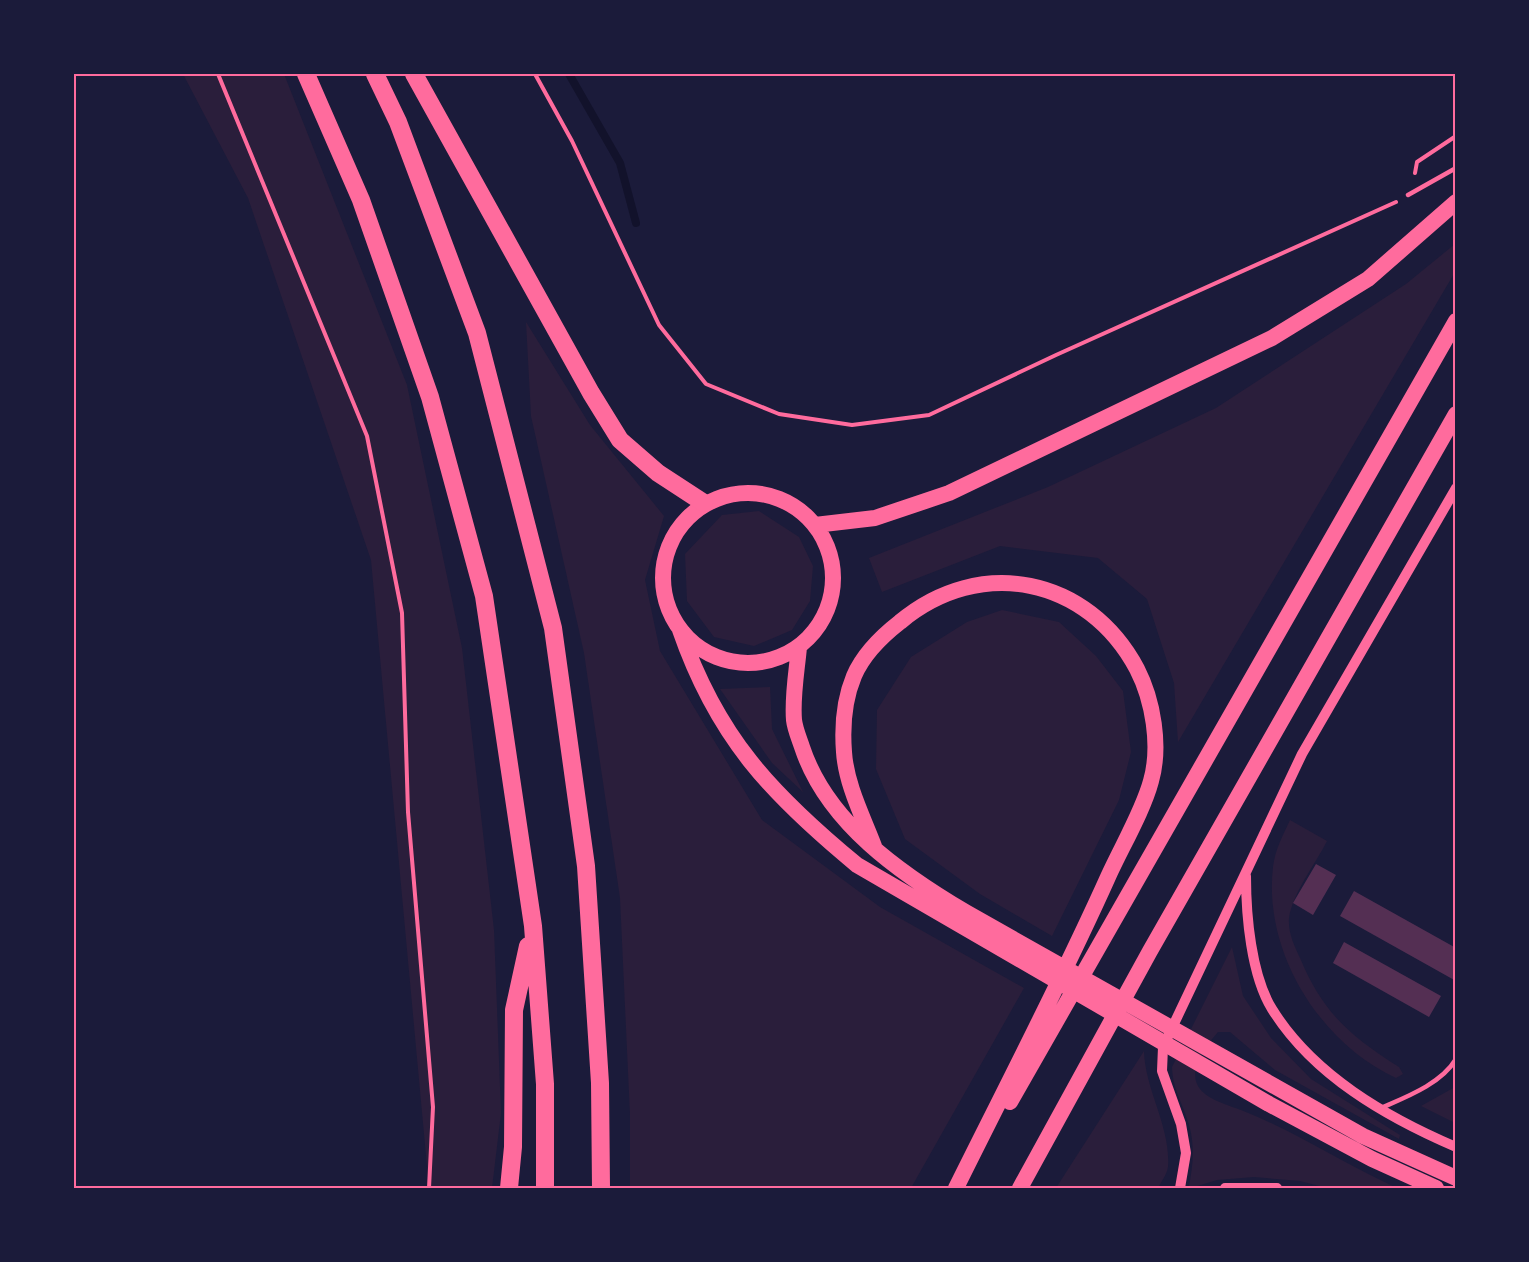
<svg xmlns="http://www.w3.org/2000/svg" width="1529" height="1262" viewBox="0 0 1529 1262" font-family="'Fira Sans',sans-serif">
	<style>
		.green { fill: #2a1e3b }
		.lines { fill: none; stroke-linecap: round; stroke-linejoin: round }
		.stream { stroke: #12122b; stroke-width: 8 }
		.building { fill: #542f53 }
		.path { stroke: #ff6b9d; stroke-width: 4 }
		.service { stroke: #ff6b9d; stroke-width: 4.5 }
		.tertiary { stroke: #ff6b9d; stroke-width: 10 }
		.trunk { stroke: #ff6b9d; stroke-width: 16 }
		.motorway { stroke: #ff6b9d; stroke-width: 18 }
		.neatline { fill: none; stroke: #ff6b9d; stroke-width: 2 }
	</style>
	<rect width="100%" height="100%" fill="#1b1b3a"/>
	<!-- green -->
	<path class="green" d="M183,74H284L407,385L462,648L494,930L501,1113L492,1188H429L371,560L248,198Z
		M1455,244V272L1178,742L1174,683L1147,599L1098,558L1000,546L882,592L869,558L1048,487L1216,408L1406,284Z
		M526,322L590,425L664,516L645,580L660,651L762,820L880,907L1024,988L911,1188H630V1115L620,898L584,653L531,416Z
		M759,511L799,537L813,566L810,601L792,630L754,646L714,637L687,601L685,554L722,515Z
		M1002,610L1059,622L1096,656L1123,691L1131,752L1119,800L1052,936L980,894L905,839L876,769L877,710L911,657L967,622Z
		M770,687L772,729L803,792L772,763L720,689Z
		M1290,820L1327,841C1315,865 1293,892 1289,918C1288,933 1294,945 1300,958C1323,1013 1350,1036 1399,1067L1403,1074L1396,1078C1320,1043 1263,952 1273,867C1275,850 1283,835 1290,820Z
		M1232,947L1243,996L1271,1038L1311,1079L1400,1135L1399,1139L1275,1070L1230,1032H1218C1206,1046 1186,1071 1200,1089C1207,1099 1230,1106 1241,1110C1295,1131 1344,1164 1397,1188H1327L1300,1181L1254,1177L1217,1180L1191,1188L1189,1186C1193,1166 1195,1145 1189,1125C1183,1103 1173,1091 1172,1067Z
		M1144,1051C1145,1090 1171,1127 1168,1167C1167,1174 1161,1182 1158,1188H1056Z
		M1455,1087V1123L1421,1106Z"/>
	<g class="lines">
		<!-- stream -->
		<path class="stream" d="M569,74L620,163L636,223"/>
	</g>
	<!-- building -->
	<path class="building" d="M1316,864L1336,875L1313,915L1293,903Z
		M1354,891L1456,948V981L1340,916Z
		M1344,942L1441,996L1429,1017L1333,963Z"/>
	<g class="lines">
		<!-- path -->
		<path class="path" d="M218,74L367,436L402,613L408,812L433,1107L429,1188
			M535,74L572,141L659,325L706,384L779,414L852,425L929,415L1056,355L1396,202
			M1415,173L1417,162L1456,136"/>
		<!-- service -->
		<path class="service" d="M1408,195L1456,168
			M1381,1108C1406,1097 1441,1084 1456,1059"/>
		<!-- tertiary -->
		<path class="tertiary" d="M1246,876C1246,915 1251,975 1272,1009C1313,1075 1386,1117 1456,1147
			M1180,1188L1186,1153L1181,1124L1162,1071L1163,1047L1302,754L1456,488
			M1225,1188H1277"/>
		<!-- trunk -->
		<path class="trunk" d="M663 578a85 85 0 1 1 170 0a85 85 0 1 1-170 0Z
			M815,525L875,518L949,493L1272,338L1368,279L1456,202
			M680,630C717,737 771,794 857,865L1269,1104L1372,1159L1436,1188
			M799,647C797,670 792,696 794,720C795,729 799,738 802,747C827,823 901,874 967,913L1363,1136L1456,1178
			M874,846C863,817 846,784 844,752C842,726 844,700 854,676C863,655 882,636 900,622C980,555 1088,577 1137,669C1153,700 1161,746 1151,781C1143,811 1121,848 1108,877C1061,982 1007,1085 956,1188
			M1010,1102L1456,321
			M1020,1188L1150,951L1456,414"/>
		<!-- motorway -->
		<path class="motorway" d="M306,74L361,200L430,397L484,596L533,926L545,1084V1188
			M375,74L398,122L477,333L553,628L586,866L600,1083L601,1188
			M414,74L591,393L620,440L658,473L704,503
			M509,1188L513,1147L514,1010L528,946"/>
	</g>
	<!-- border -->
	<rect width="1529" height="1262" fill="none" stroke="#1b1b3a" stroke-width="150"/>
	<rect x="75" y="75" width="1379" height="1112" class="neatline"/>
</svg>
